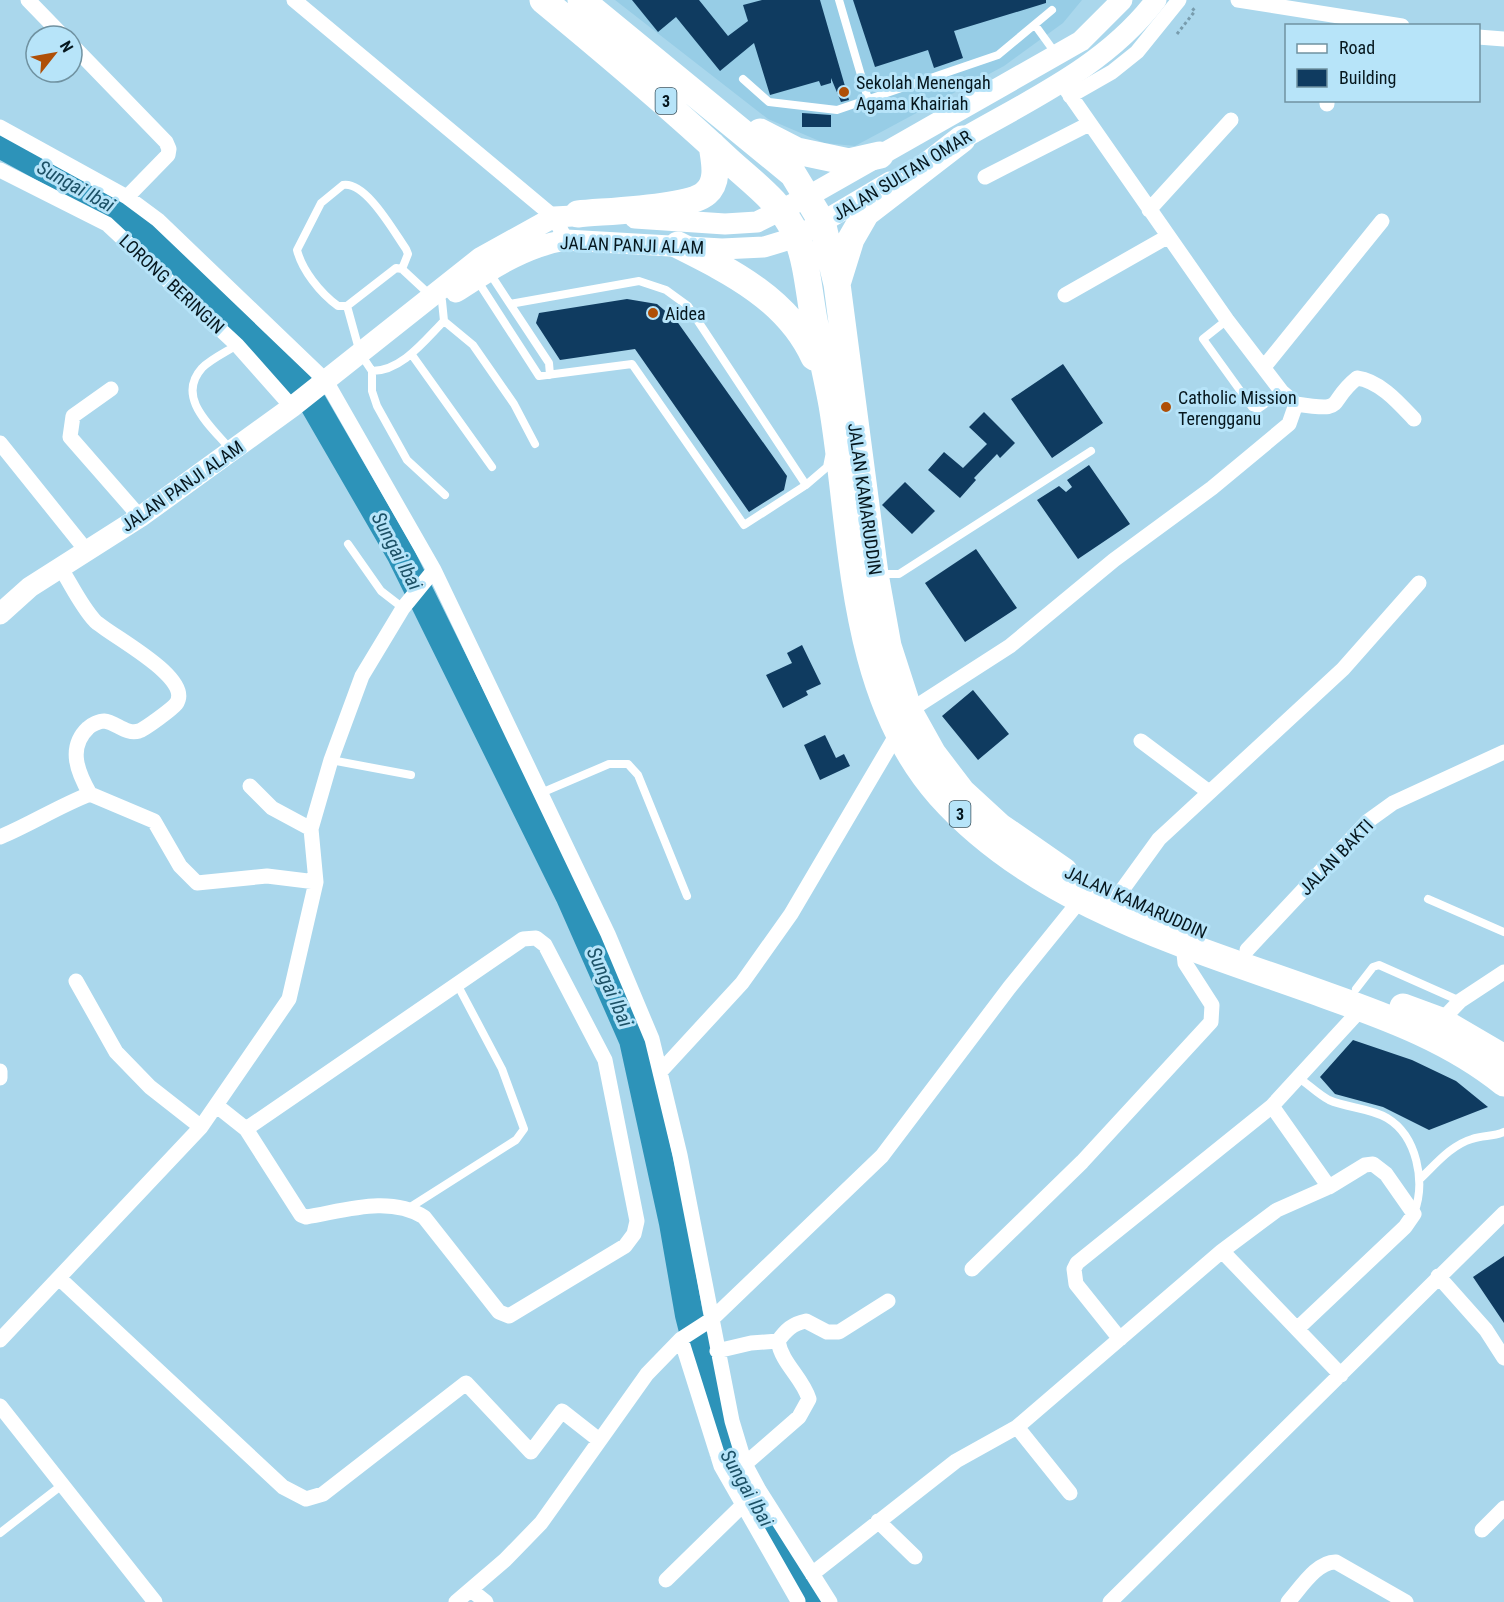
<svg xmlns="http://www.w3.org/2000/svg" width="1504" height="1602" viewBox="0 0 1504 1602" font-family="'Roboto Condensed',sans-serif">
	<style>
		.built { fill: #97cde6 }
		.lines { fill: none; stroke-linecap: round; stroke-linejoin: round }
		.river { stroke: #2d93b9; stroke-width: 28 }
		.building { fill: #0f3b60 }
		.path { stroke: #789cad; stroke-width: 3; stroke-dasharray: 3 3; stroke-linecap: butt }
		.lane { stroke: #fff; stroke-width: 8 }
		.street { stroke: #fff; stroke-width: 15 }
		.secondary { stroke: #fff; stroke-width: 21 }
		.highway { stroke: #fff; stroke-width: 27 }
		.poi-dot { fill: #af4f07; stroke: #b7e4f9; stroke-width: 2 }
		.labels { text-anchor: middle; dominant-baseline: central; stroke-width: 6; stroke-linejoin: round; paint-order: stroke }
		.shield { fill: #b7e4f9; stroke: #3b5460; stroke-width: 1.5 }
		.shield-label { font-size: 16px; font-weight: bold; fill: #06171e }
		.poi-label { font-size: 18px; fill: #06171e; stroke: #b7e4f9; text-anchor: start }
		.street-label { font-size: 18px; fill: #06171e; stroke: #b7e4f9 }
		.water-label { font-size: 20px; font-style: italic; fill: #1c5166; stroke: #b7e4f9 }
	</style>
	<rect width="100%" height="100%" fill="#aad7ec"/>
	<!-- built -->
	<path class="built" d="M615,0H1082L1063,23L1004,66L855,146L824,143L768,119Z"/>
	<g class="lines">
		<!-- river -->
		<path class="river" d="M0,144L126,213L174,256L300,385
			M313,403L401,555L570,897L633,1040L673,1223L689,1315L724,1453L816,1602"/>
	</g>
	<!-- building -->
	<path class="building" d="M632,0H699L728,36L748,21L743,5L762,0H820L849,100L841,102L831,78V83L821,86L819,81L770,95L754,43L720,71L676,17L658,32Z
		M853,0H1046V3L954,31L963,58L934,68L928,50L875,67Z
		M802,113L831,115V127H802Z
		M627,299L657,304L676,320L787,476L784,490L749,512L635,349L560,360L536,323L539,313Z
		M1063,364L1103,423L1052,458L1011,399Z
		M984,412L1015,443L1000,458L997,454L974,478L976,480L960,498L928,470L944,452L963,468L987,444L969,427Z
		M1089,465L1130,524L1078,559L1037,500L1059,486L1066,492L1072,487L1067,480Z
		M905,482L935,511L912,534L882,505Z
		M976,549L1017,608L965,642L925,583Z
		M802,645L821,684L806,691L808,695L783,708L766,675L792,663L787,653Z
		M973,690L1009,734L978,760L942,716Z
		M825,735L836,758L844,754L850,766L820,780L804,745Z
		M1353,1040L1412,1060L1456,1081L1488,1107L1429,1130L1383,1107L1335,1094L1320,1077Z
		M1504,1256V1323L1473,1277Z"/>
	<g class="lines">
		<!-- path -->
		<path class="path" d="M1177,34L1195,11L1192,8"/>
		<!-- lane -->
		<path class="lane" d="M839,0L868,99
			M1035,25L1056,54
			M743,79L769,102L837,110L998,55L1052,10
			M477,280L539,376L632,364L744,525L806,485L688,306L666,290L639,281L510,304L489,272
			M430,295L402,269L396,268L347,306L360,353L372,371V391L377,406L407,460L445,495
			M510,304L549,363L550,375
			M347,306H338C320,293 302,270 297,250L321,203L343,185C366,181 394,232 406,249L408,254L402,269
			M1227,320L1203,339L1252,407L1258,409L1282,392
			M444,321L473,345L514,404L535,444
			M412,355L492,467
			M372,371C402,371 425,340 444,321L442,301
			M231,450C212,427 175,398 202,368C211,359 226,352 237,345
			M806,485L827,467L829,457
			M348,544L381,591L403,608
			M879,574H899L1091,451
			M331,760L411,775
			M541,793L609,764H628L638,775L687,896
			M1428,899L1504,932
			M1356,989L1373,967L1379,965L1460,1001
			M1299,1078C1309,1085 1319,1095 1329,1100C1347,1108 1370,1108 1387,1118C1417,1136 1426,1182 1414,1213
			M1420,1179C1435,1165 1451,1145 1472,1139C1483,1135 1493,1137 1504,1132
			M409,1208L516,1140L524,1129L502,1069L457,984
			M0,1533L62,1485"/>
		<!-- street -->
		<path class="street" d="M28,0L63,36
			M294,0L554,217L566,240
			M1238,0L1402,26
			M1478,37L1504,39
			M72,45L166,142L169,149L168,155L127,197
			M1070,96L1112,72L1137,52L1179,0
			M1327,104V100
			M0,127L127,197L158,220L326,381L434,570L608,934L652,1039L680,1155L732,1421L745,1464L759,1490L830,1602
			M0,170L107,224L237,345L292,407
			M985,177L1089,124
			M1149,210L1231,120
			M1065,295L1167,237
			M1264,367L1382,221
			M111,389L73,416L70,437L140,517
			M1296,404C1349,412 1325,404 1357,378C1380,381 1399,403 1414,419
			M0,443L86,550
			M60,567C71,584 81,606 95,621C109,635 195,678 176,704C172,709 145,729 139,731C126,735 116,722 104,721C99,721 91,725 88,728C67,748 78,773 90,794
			M909,711L1010,646L1114,560L1212,488L1289,424L1296,404L1282,392L1227,320L1061,82
			M1141,741L1209,792
			M250,786L272,808L311,829
			M0,837C31,824 59,806 90,794L154,821L180,866L197,883L267,876L316,882
			M1117,897L1159,839L1343,669L1419,583
			M1247,950L1368,821L1393,803L1504,752
			M76,981L116,1052L150,1087L201,1127
			M1441,1021L1460,1001L1504,972
			M0,1071V1078
			M660,1072L742,983L791,914L897,734
			M217,1106L246,1129L301,1215L306,1217C344,1211 389,1195 424,1217L499,1312L509,1316L625,1246L634,1234L637,1221L605,1060L545,945L536,938L523,939L246,1129
			M1329,1187L1272,1106L1362,1008
			M1222,1251L1341,1375
			M972,1269L1082,1162L1211,1022L1212,1005L1185,963L1183,944
			M1438,1276L1486,1330L1504,1358
			M59,1278L283,1487L306,1499L323,1494L466,1383L531,1452L562,1411L599,1440
			M681,1339L721,1466L798,1601
			M1120,1339L1076,1284L1074,1269L1077,1263L1272,1106
			M0,1340L201,1127L289,999L316,882L311,829L331,760L362,676L403,608L434,570
			M717,1351L751,1343L778,1341
			M0,1406L155,1602
			M1017,1427L1070,1493
			M745,1464L799,1417L809,1399C802,1377 782,1364 778,1341C786,1330 792,1324 806,1321L827,1332H839L888,1301
			M878,1521L915,1557
			M1482,1530L1504,1508
			M812,1574L956,1461L1017,1427L1222,1251L1277,1210L1329,1187L1365,1165L1373,1164L1386,1174L1414,1214L1405,1227L1297,1329
			M666,1580L750,1498
			M471,1590L486,1602
			M456,1602L505,1560L541,1523L647,1374L681,1339L712,1319L882,1156L1009,988L1081,899
			M1110,1602L1504,1213
			M1288,1602C1300,1589 1317,1561 1336,1562L1406,1602"/>
		<!-- secondary -->
		<path class="secondary" d="M950,146C1022,103 1104,69 1156,0
			M635,218L725,224L757,222L807,197L1081,41L1122,0
			M456,292C492,269 524,247 566,240L722,249L764,247L797,237L890,182
			M0,614L30,587L140,517L292,407L480,258L554,217L592,215"/>
		<!-- highway -->
		<path class="highway" d="M543,0C606,52 668,104 728,160C752,182 783,204 796,235C807,261 809,293 814,320C820,349 827,377 832,405C854,534 848,691 940,795C1039,906 1193,947 1328,996C1390,1018 1452,1041 1504,1083
			M581,0L793,174L822,222L837,284L875,574L888,646L909,711L933,754L962,792L999,826L1064,871
			M760,132L797,151L849,162L880,155
			M578,214C605,211 689,209 706,193C720,181 714,160 712,145
			M678,245C732,272 788,300 814,357
			M837,284L851,239L866,213L962,139
			M1403,1007L1441,1021L1504,1058"/>
	</g>
	<!-- markers -->
	<g class="poi-dot">
		<circle cx="844" cy="92" r="6"/>
		<circle cx="653" cy="313" r="6"/>
		<circle cx="1166" cy="407" r="6"/>
	</g>
	<g class="labels">
		<!-- shield labels -->
		<g class="shield">
			<rect x="655.5" y="88" width="21" height="26" rx="4.5"/>
			<rect x="949.5" y="801" width="21" height="26" rx="4.5"/>
		</g>
		<g class="shield-label">
			<text x="666" y="101">3</text>
			<text x="960" y="814">3</text>
		</g>
		<!-- poi labels -->
		<g class="poi-label">
			<text x="856" y="82">Sekolah Menengah<tspan x="856" dy="21">Agama Khairiah</tspan></text>
			<text x="665" y="313">Aidea</text>
			<text x="1178" y="397">Catholic Mission<tspan x="1178" dy="21">Terengganu</tspan></text>
		</g>
		<!-- street labels -->
		<g class="street-label">
			<text transform="translate(902 175) rotate(-31)">JALAN SULTAN OMAR</text>
			<text transform="translate(632 245) rotate(2)">JALAN PANJI ALAM</text>
			<text transform="translate(172 284) rotate(43)">LORONG BERINGIN</text>
			<text transform="translate(182 486) rotate(-35)">JALAN PANJI ALAM</text>
			<text transform="translate(865 499) rotate(82)">JALAN KAMARUDDIN</text>
			<text transform="translate(1336 857) rotate(-46)">JALAN BAKTI</text>
			<text transform="translate(1136 902) rotate(24)">JALAN KAMARUDDIN</text>
		</g>
		<!-- water labels -->
		<g class="water-label">
			<text transform="translate(76 186) rotate(29)">Sungai Ibai</text>
			<text transform="translate(397 551) rotate(62)">Sungai Ibai</text>
			<text transform="translate(610 987) rotate(66)">Sungai Ibai</text>
			<text transform="translate(747 1488) rotate(60)">Sungai Ibai</text>
		</g>
	</g>
	<!-- legend -->
	<rect x="1285" y="24" width="195" height="78" fill="#b7e4f9" stroke="#7092a1" stroke-width="1.5"/>
	<rect x="1297" y="44" width="30" height="9" fill="#ffffff" stroke="#7092a1" stroke-width="1.5"/>
	<text x="1339" y="54" font-size="18" fill="#06171e">Road</text>
	<rect x="1297" y="69" width="30" height="18" fill="#0f3b60" stroke="#7092a1" stroke-width="1.5"/>
	<text x="1339" y="84" font-size="18" fill="#06171e">Building</text>
	<!-- north arrow -->
	<g transform="translate(54 54) rotate(59)"><circle r="28" fill="#b7e4f9" stroke="#7092a1" stroke-width="1.5"/>
	<path d="M0-4.5L10 22L0 15L-10 22Z" fill="#af4f07"/>
	<text y="-9" font-size="16" font-weight="bold" text-anchor="middle" fill="#06171e">N</text>
	</g>
</svg>
